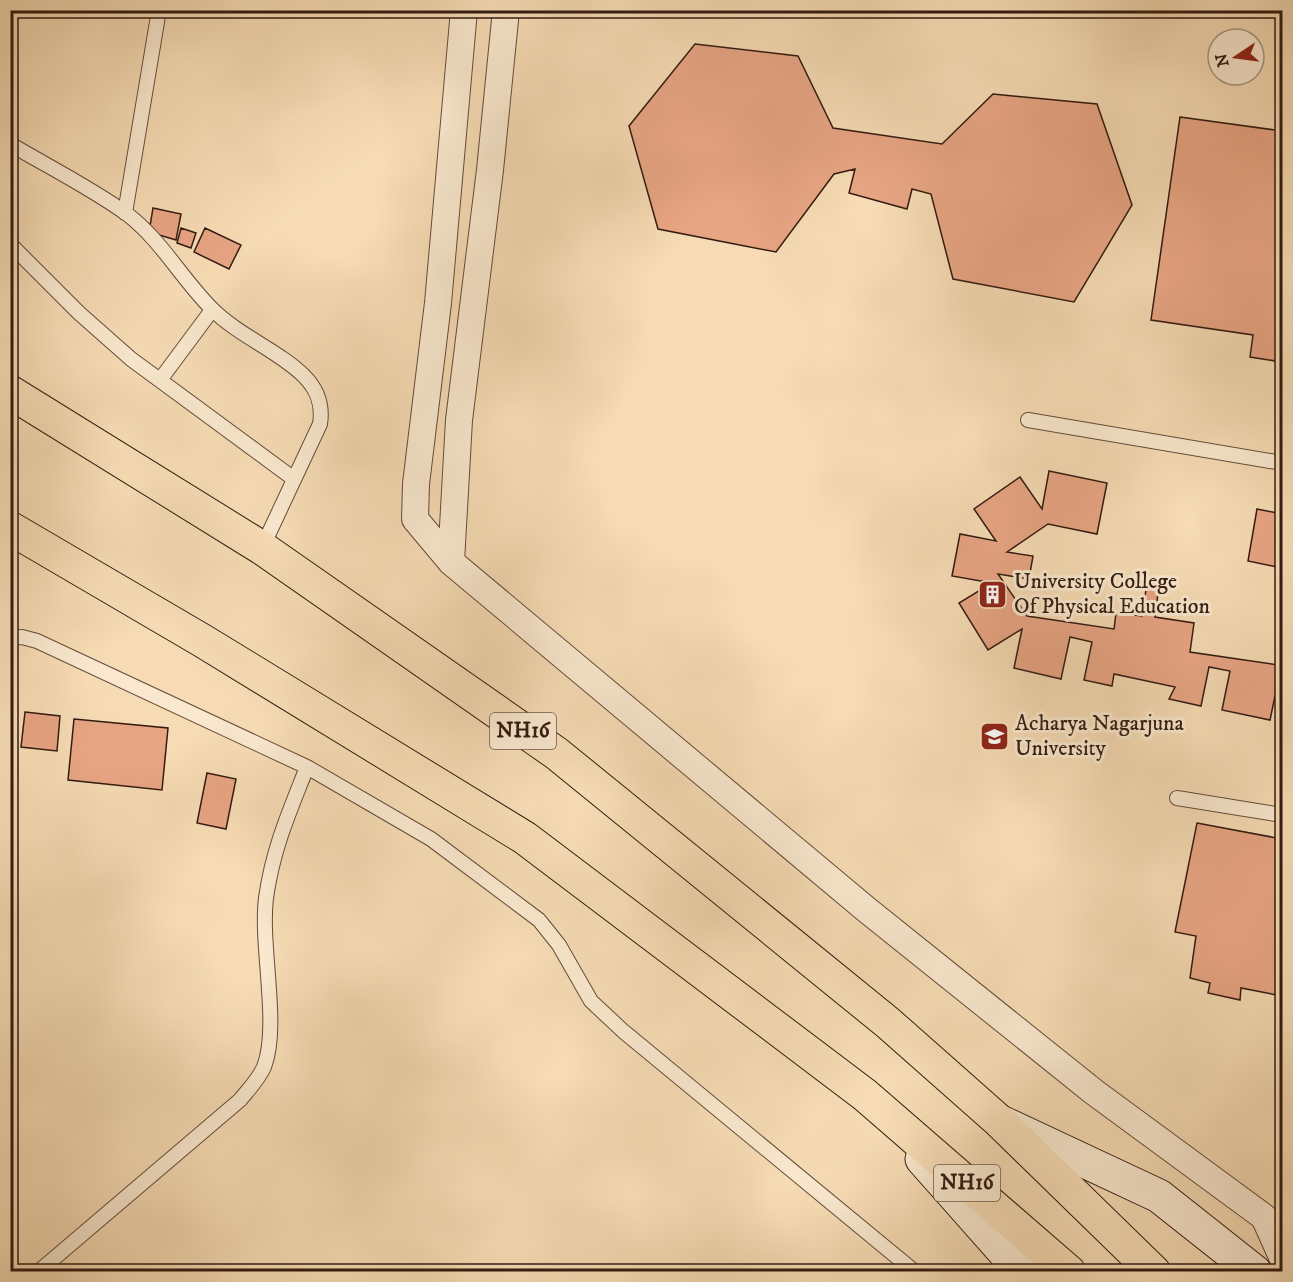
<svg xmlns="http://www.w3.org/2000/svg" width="1293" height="1282" viewBox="0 0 1293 1282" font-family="'IM FELL DW Pica',serif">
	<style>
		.building { fill: #e8a584; stroke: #331b11; stroke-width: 1.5 }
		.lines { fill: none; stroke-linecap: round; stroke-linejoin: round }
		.lane-casing { stroke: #644b3a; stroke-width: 16 }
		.street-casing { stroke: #644b3a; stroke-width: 28 }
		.secondary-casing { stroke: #331b11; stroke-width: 35 }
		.highway-casing { stroke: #331b11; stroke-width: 35 }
		.lane { stroke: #f9e8ce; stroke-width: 14 }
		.street { stroke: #f9e8ce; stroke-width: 26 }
		.secondary { stroke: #f9e8ce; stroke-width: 33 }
		.highway { stroke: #f6dbb4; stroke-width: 33 }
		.labels { text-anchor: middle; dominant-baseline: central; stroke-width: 6; stroke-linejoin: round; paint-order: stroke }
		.shield { fill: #f9e8ce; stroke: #6e584a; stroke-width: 1.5 }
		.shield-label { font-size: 21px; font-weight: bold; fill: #331b11 }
		.poi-label { font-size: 22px; fill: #331b11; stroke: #f9e8ce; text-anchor: start }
	</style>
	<rect width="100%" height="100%" fill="#f6dbb4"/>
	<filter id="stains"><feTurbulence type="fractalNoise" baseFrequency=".00333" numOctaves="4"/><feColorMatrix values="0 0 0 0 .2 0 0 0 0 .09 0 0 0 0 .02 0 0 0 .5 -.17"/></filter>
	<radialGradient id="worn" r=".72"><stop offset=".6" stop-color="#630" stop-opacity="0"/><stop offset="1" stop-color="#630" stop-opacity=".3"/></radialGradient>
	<!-- building -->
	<path class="building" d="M695,44L798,56L833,128L942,144L993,94L1097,104L1132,205L1074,302L953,279L931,194L912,189L907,209L849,193L855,169L834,174L776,252L658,229L629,126Z
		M1180,117L1282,131V362L1250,357L1253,335L1151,320Z
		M153,208L181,214L176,240L149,232Z
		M181,228L196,233L191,248L177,243Z
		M205,228L241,245L229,269L194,252Z
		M1049,471L1107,483L1097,534L1048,524L1007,552L1033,556L1029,579L998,574L1027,616L1114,629L1116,613L1142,616L1147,583L1159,585L1155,617L1194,623L1190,652L1278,665L1282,662V683L1279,677L1270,720L1222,710L1230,671L1209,667L1201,706L1169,699L1175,687L1114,674L1112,686L1084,680L1092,642L1070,637L1061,679L1014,668L1022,629L988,650L959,603L992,583L952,576L960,534L996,541L974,509L1020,477L1042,509Z
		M1257,509L1282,514V568L1248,561Z
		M25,712L60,716L57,751L21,747Z
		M74,719L168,728L162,790L68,780Z
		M207,773L236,779L226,829L197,823Z
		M1197,823L1282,839V996L1241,988L1240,1000L1208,993L1210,983L1190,978L1196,936L1175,932Z"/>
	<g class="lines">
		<defs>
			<path id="lane" d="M10,144C49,167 91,188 127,214C162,241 181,278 212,309C239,336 279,351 304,376C318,390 323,405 320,424L262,548
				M125,213L159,10
				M10,244L79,313L131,359L294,479
				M160,380L212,310
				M1028,420L1282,463
				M10,638L22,637L37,641L307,767L431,839L539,920L559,945L591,1001L623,1031L915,1272
				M1177,798L1282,815
				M38,1272L240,1100C249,1089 258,1080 264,1067C280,1025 260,947 266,898C273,848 289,813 307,767"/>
			<path id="street" d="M464,10L438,303L416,484L415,519L451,562L867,910L1094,1092L1264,1217L1282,1257
				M451,562L459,420L490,170L506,10"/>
			<path id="secondary" d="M1003,1123L1159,1196L1255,1272
				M922,1159L1022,1272"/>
			<path id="highway" d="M10,392L262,548L556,753L887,1022L999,1121L1154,1272
				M10,528L203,641L525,838L865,1095L1069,1272"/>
		</defs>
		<!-- lane casing -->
		<use href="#lane" class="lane-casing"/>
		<!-- street casing -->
		<use href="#street" class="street-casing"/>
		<!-- secondary casing -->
		<use href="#secondary" class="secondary-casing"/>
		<!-- highway casing -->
		<use href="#highway" class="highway-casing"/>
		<!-- lane -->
		<use href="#lane" class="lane"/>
		<!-- street -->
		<use href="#street" class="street"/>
		<!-- secondary -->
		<use href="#secondary" class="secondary"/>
		<!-- highway -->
		<use href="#highway" class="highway"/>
	</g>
	<!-- icons -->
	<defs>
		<symbol id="building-square" viewBox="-11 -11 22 22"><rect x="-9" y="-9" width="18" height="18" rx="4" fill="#8f2418" stroke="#f9e8ce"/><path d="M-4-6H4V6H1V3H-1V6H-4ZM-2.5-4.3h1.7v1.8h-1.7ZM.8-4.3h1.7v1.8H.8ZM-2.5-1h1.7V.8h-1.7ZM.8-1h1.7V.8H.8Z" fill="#fff"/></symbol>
		<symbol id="university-square" viewBox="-11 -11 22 22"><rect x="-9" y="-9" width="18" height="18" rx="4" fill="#8f2418" stroke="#f9e8ce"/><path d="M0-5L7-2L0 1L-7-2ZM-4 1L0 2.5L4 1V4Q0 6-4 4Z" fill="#fff"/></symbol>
	</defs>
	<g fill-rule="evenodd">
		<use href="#building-square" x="976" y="578" width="33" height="33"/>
		<use href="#university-square" x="978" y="720" width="33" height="33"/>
	</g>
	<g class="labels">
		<!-- shield labels -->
		<g class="shield">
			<rect x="490" y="713" width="66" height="36" rx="4.5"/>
			<rect x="934" y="1165" width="66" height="36" rx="4.5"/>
		</g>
		<g class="shield-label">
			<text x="523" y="731">NH16</text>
			<text x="967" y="1183">NH16</text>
		</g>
		<!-- poi labels -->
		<g class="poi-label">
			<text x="1014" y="581">University College<tspan x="1014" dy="25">Of Physical Education</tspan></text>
			<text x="1015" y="723">Acharya Nagarjuna<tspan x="1015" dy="25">University</tspan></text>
		</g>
	</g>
	<!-- margin -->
	<rect width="1293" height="1282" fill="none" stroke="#f6dbb4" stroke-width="36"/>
	<rect x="12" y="12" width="1269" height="1258" fill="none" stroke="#331b11" stroke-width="3"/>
	<rect x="18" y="18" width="1257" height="1246" fill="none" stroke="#331b11" stroke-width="1.5"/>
	<!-- north arrow -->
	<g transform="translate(1236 57) rotate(257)"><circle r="28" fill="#f9e8ce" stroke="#aa9682" stroke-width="1.5"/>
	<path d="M0-4.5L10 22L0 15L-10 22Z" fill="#8f2418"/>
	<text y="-9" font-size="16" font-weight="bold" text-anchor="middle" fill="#331b11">N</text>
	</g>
	<rect width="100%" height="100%" filter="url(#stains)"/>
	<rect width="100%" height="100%" fill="url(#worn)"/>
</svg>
